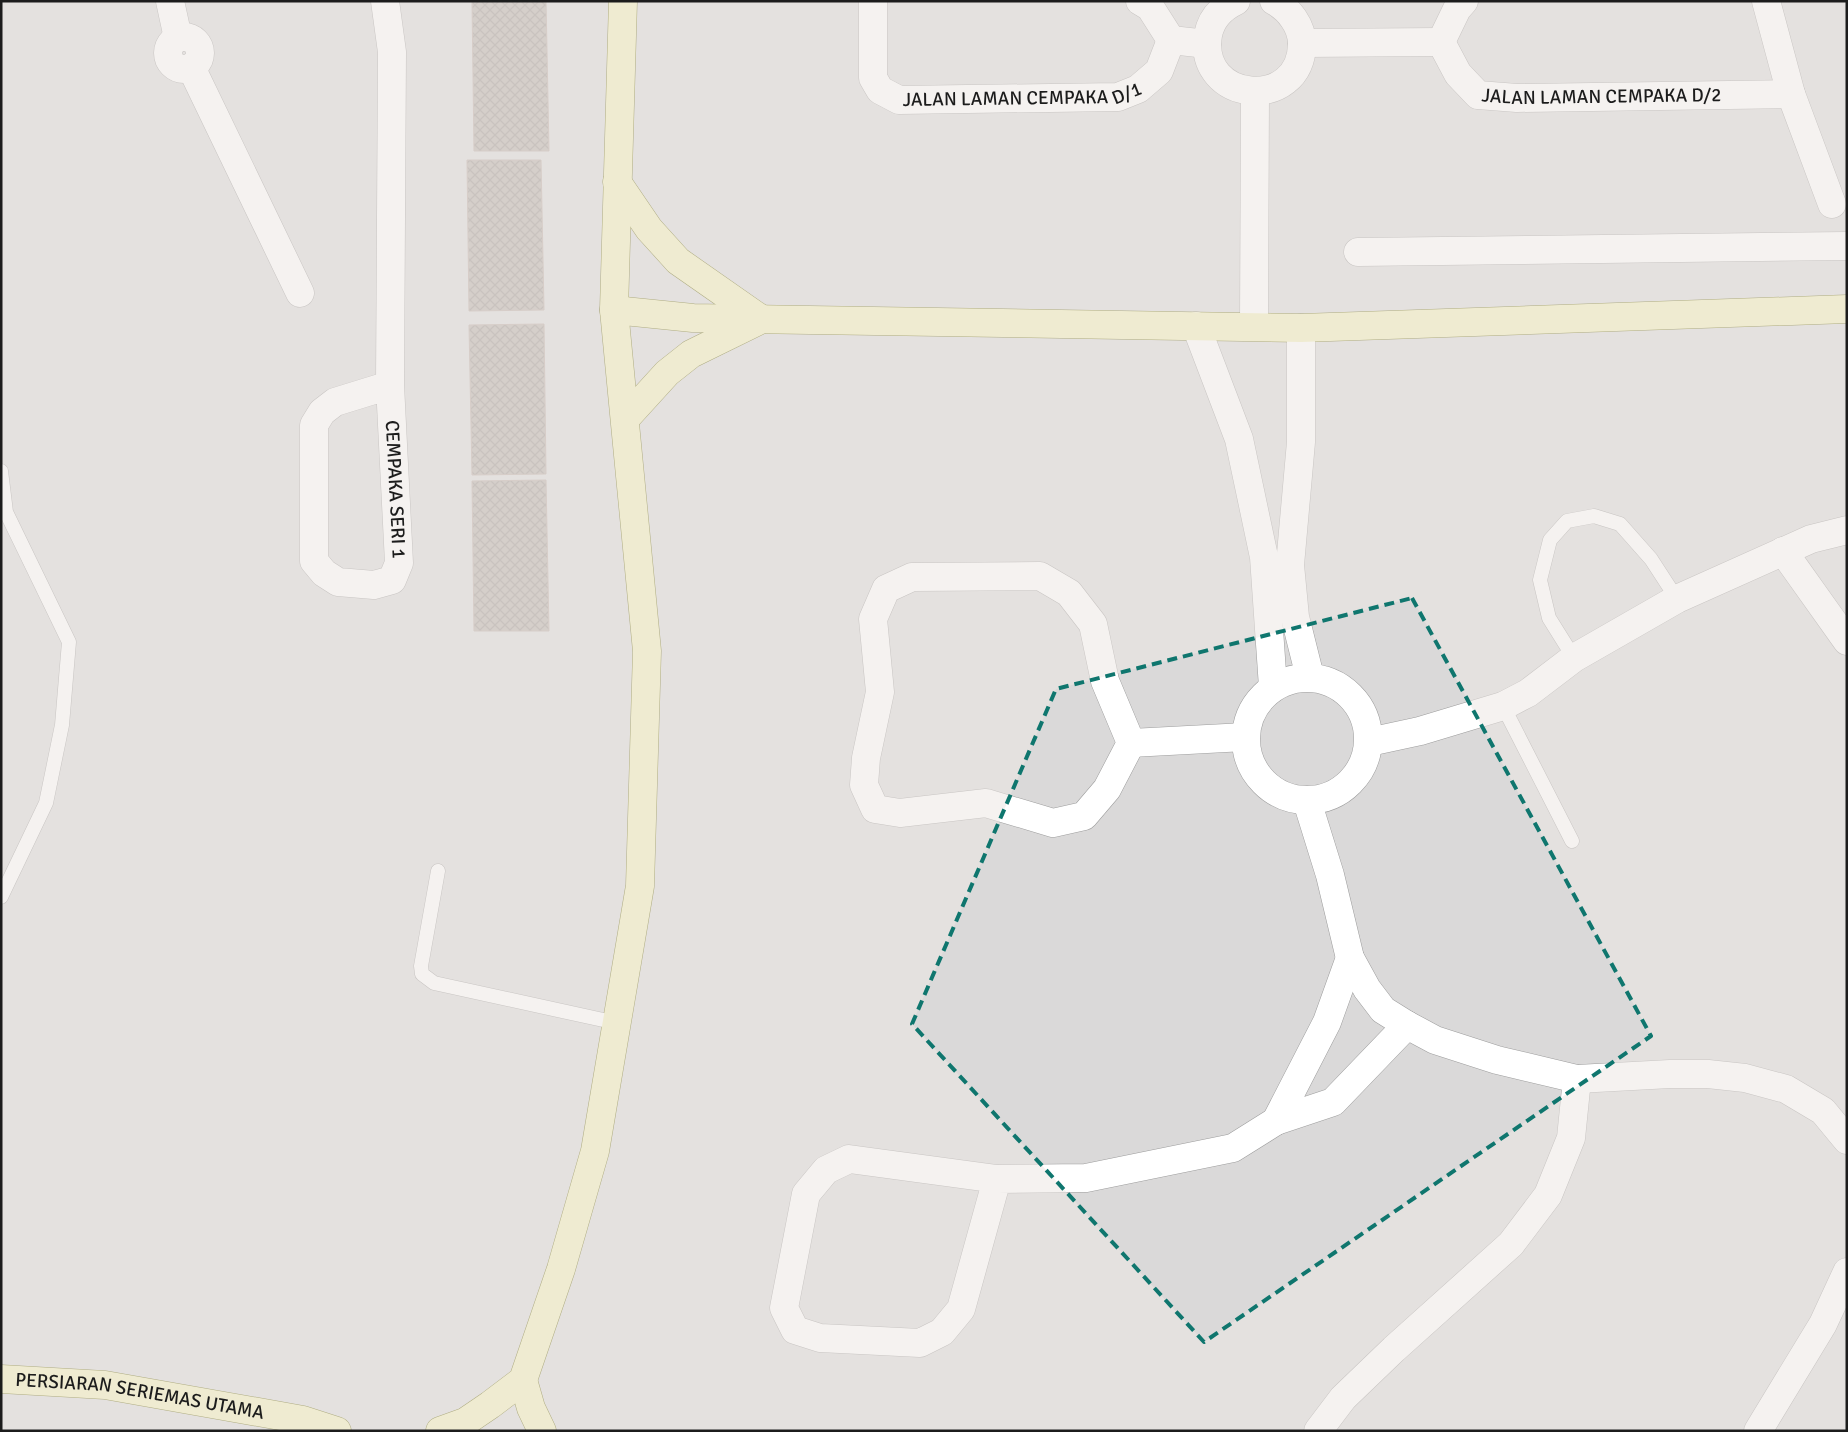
<svg xmlns="http://www.w3.org/2000/svg" width="1848" height="1432" viewBox="0 0 1848 1432" font-family="Signika,sans-serif">
	<style>
		.residential { fill: #dad9d9 }
		.building { fill: url(#building-cross-hatch); stroke: #bcaea7 }
		.lines { fill: none; stroke-linecap: round; stroke-linejoin: round }
		.lane-casing { stroke: #9d9d9d; stroke-width: 15 }
		.street-casing { stroke: #9d9d9d; stroke-width: 29 }
		.secondary-casing { stroke: #65670f; stroke-width: 29 }
		.lane { stroke: #fff; stroke-width: 14 }
		.street { stroke: #fff; stroke-width: 28 }
		.secondary { stroke: #f2f0bb; stroke-width: 28 }
		.marked { fill: none; stroke: #0f766e; stroke-width: 4; stroke-dasharray: 10 6; stroke-linejoin: round }
		.labels { text-anchor: middle; dominant-baseline: central; stroke-width: 4; stroke-linejoin: round; paint-order: stroke }
		.street-label { font-size: 19px; fill: #1c1c1c; stroke: #fff }
	</style>
	<defs>
		<pattern id="building-cross-hatch" width="8" height="8" patternUnits="userSpaceOnUse" patternTransform="scale(1.25)"><rect width="8" height="8" fill="#b9b1ac"/><path d="M0 0l8 8M0 8l8-8" fill="none" stroke="#9e9893"/></pattern>
	</defs>
	<rect width="100%" height="100%" fill="#ece8e3"/>
	<!-- residential -->
	<path class="residential" d="M1,1H1847V1431H1Z"/>
	<!-- building -->
	<path class="building" d="M472,1H546L549,151H474Z
		M467,160H541L544,310L469,311Z
		M544,324L546,474L472,475L469,325Z
		M546,480L549,631H474L472,481Z"/>
	<g class="lines">
		<defs>
			<path id="lane" d="M1,471L6,512L69,642L62,725L46,803L1,897
				M1574,658L1549,618L1540,580L1550,540L1567,521L1594,516L1620,524L1651,559L1677,599
				M1503,706L1572,841
				M438,871L421,966L422,974L434,983L617,1023"/>
			<g id="street">
				<path d="M170,1L178,38"/>
				<path id="s1" d="M385,1L392,52L390,385L399,563L392,580L374,585L338,582L324,573L314,561V425L322,412L335,402L390,385"/>
				<path id="s2" d="M873,1V78L880,90L899,100L1118,97L1138,89L1159,71L1171,40L1207,44"/>
				<path d="M1140,1L1150,7L1171,40"/>
				<path d="M1236,1C1221,8 1211,19 1208,35C1197,103 1301,112 1302,44C1302,26 1289,9 1274,1"/>
				<path d="M1766,1L1791,94L1832,204"/>
				<circle cx="184" cy="53" r="16"/>
				<path id="s3" d="M1441,42L1458,74L1478,95L1517,98L1791,94"/>
				<path d="M1441,42L1457,9L1464,1"/>
				<path d="M1302,43L1441,42"/>
				<path d="M191,67L300,293"/>
				<path d="M1358,252L1847,246"/>
				<path d="M1196,326L1239,439L1264,557L1273,687"/>
				<path d="M1254,326L1255,92"/>
				<path d="M1301,328V442L1290,565L1295,617L1310,677"/>
				<path d="M1783,551L1847,641"/>
				<path d="M1040,576L1069,593L1093,624L1105,681L1131,743L1107,789L1084,816L1053,823L986,803L900,813L875,809L864,785L866,758L880,692L873,619L886,589L912,577Z"/>
				<circle cx="1307" cy="739" r="61"/>
				<path d="M1369,742L1420,731L1503,706L1528,693L1574,658L1677,599L1811,539L1847,530"/>
				<path d="M1131,743L1245,737"/>
				<path d="M1307,801L1330,875L1350,958L1367,989L1383,1010L1407,1025L1435,1040L1497,1060L1577,1079L1670,1074H1708L1745,1078L1786,1089L1823,1111L1847,1140"/>
				<path d="M1350,958L1327,1022L1276,1121L1333,1102L1407,1025"/>
				<path d="M997,1179L961,1309L942,1332L920,1343L820,1338L795,1330L784,1308L806,1194L826,1170L849,1159L997,1179L1086,1178L1233,1148L1276,1121"/>
				<path d="M1318,1431L1343,1398L1394,1349L1511,1244L1548,1195L1571,1138L1577,1079"/>
				<path d="M1758,1431L1823,1324L1847,1272"/>
			</g>
			<g id="secondary">
				<path d="M617,182L649,229L678,261L761,319"/>
				<path d="M614,310L693,318L1301,328L1847,309"/>
				<path d="M626,418L667,373L691,354L758,321"/>
				<path id="s4" d="M1,1379L105,1385L303,1420L337,1431"/>
				<path d="M523,1380L531,1408L542,1431"/>
				<path d="M440,1431L465,1422L490,1405L523,1380L561,1269L595,1151L640,886L647,651L614,310L623,1"/>
			</g>
		</defs>
		<!-- lane casing -->
		<use href="#lane" class="lane-casing"/>
		<!-- street casing -->
		<use href="#street" class="street-casing"/>
		<!-- secondary casing -->
		<use href="#secondary" class="secondary-casing"/>
		<!-- lane -->
		<use href="#lane" class="lane"/>
		<!-- street -->
		<use href="#street" class="street"/>
		<!-- secondary -->
		<use href="#secondary" class="secondary"/>
	</g>
	<!-- marked area -->
	<path d="M0 0H1848V1432H0ZM1412,598L1651,1036L1204,1342L912,1024L1056,689Z" fill="#ece8e3" fill-opacity=".55" fill-rule="evenodd"/>
	<path class="marked" d="M1412,598L1651,1036L1204,1342L912,1024L1056,689Z"/>
	<g class="labels">
		<!-- street labels -->
		<g class="street-label">
			<text stroke="none"><textPath href="#s2" startOffset="236">JALAN LAMAN CEMPAKA D/1</textPath></text>
			<text stroke="none"><textPath href="#s3" startOffset="189">JALAN LAMAN CEMPAKA D/2</textPath></text>
			<text stroke="none"><textPath href="#s1" startOffset="489">CEMPAKA SERI 1</textPath></text>
			<text stroke="none"><textPath href="#s4" startOffset="140">PERSIARAN SERIEMAS UTAMA</textPath></text>
		</g>
	</g>
	<!-- border -->
	<rect width="1848" height="1432" fill="none" stroke="#1c1c1c" stroke-width="5"/>
</svg>
